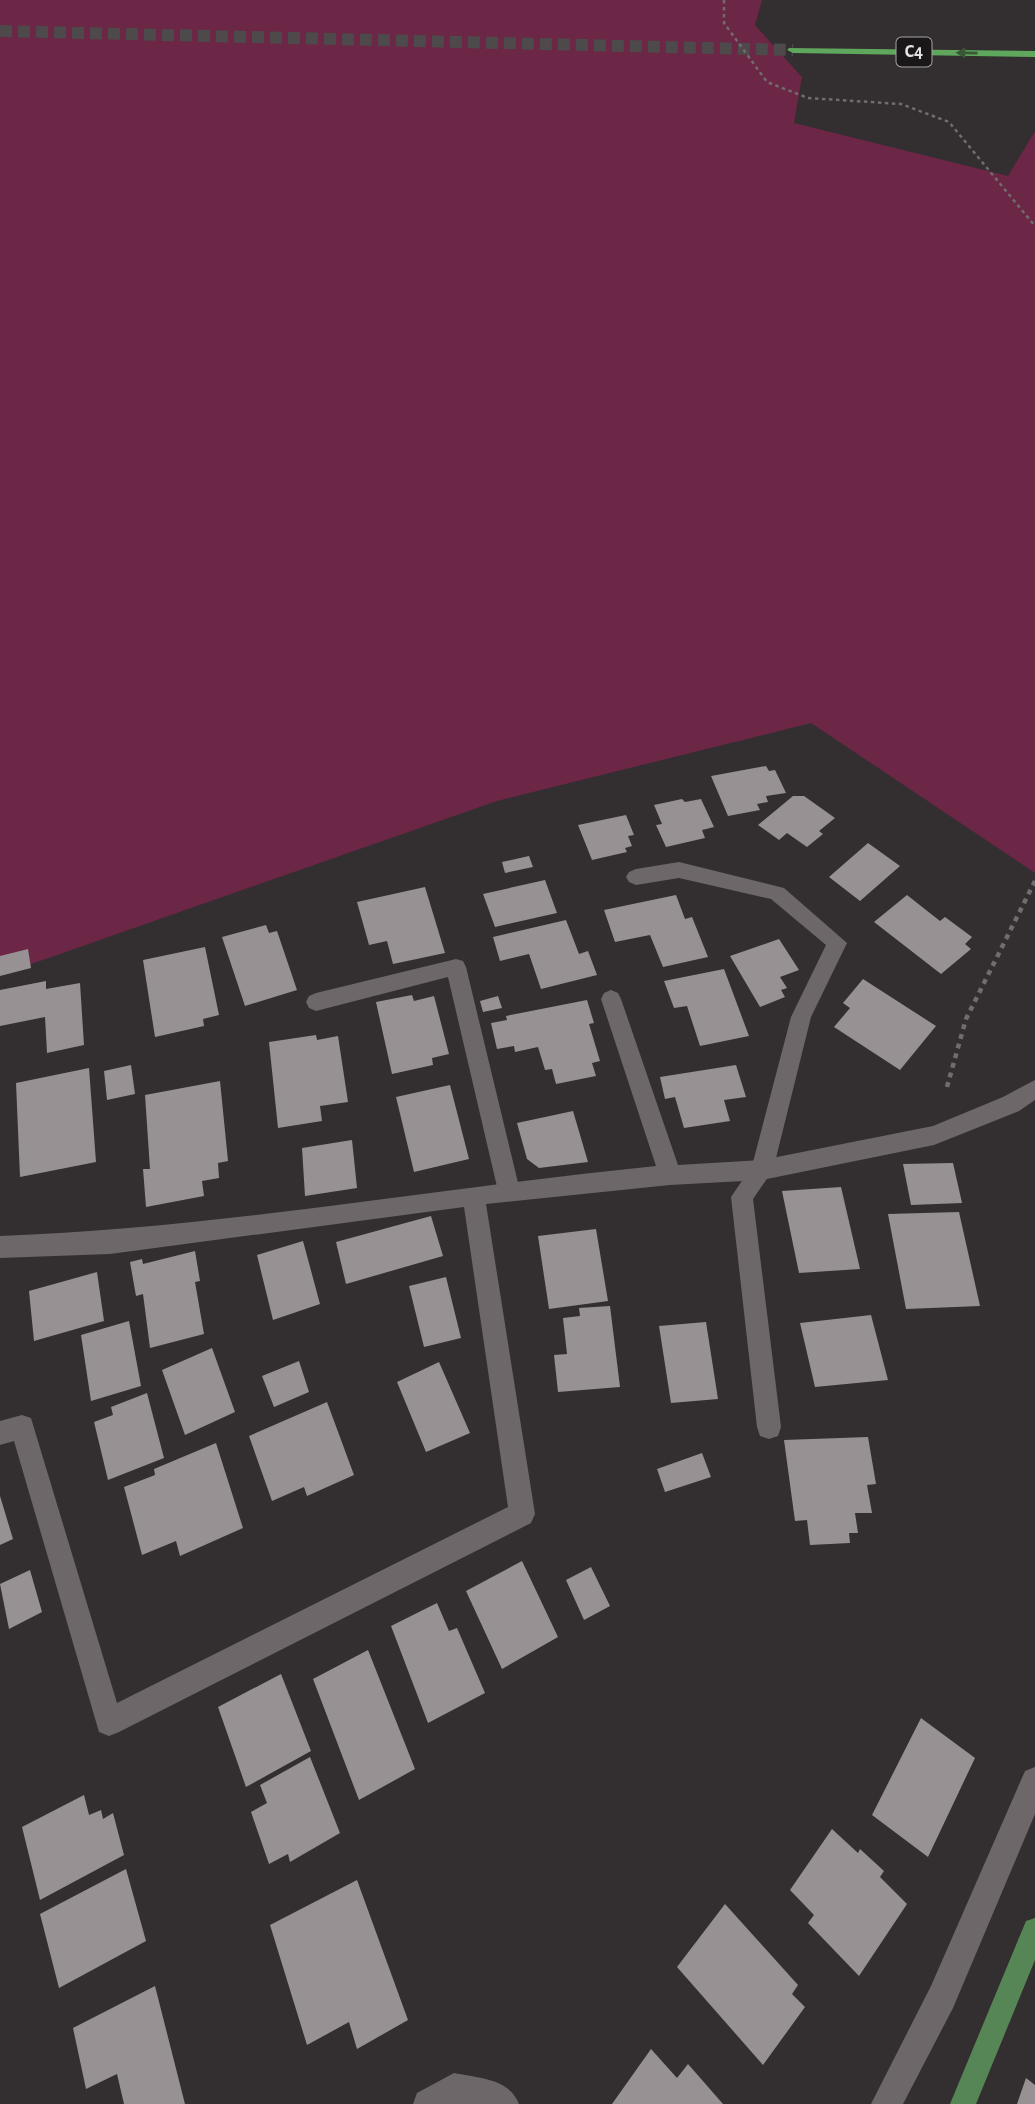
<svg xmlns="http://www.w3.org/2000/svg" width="1035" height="2104" viewBox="0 0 1035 2104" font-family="'Alegreya Sans',sans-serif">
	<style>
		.green { fill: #6c2646 }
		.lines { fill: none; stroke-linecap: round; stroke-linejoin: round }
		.stream { fill: #568656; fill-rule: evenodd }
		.building { fill: #979193 }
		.highway-tunnel { stroke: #4e494a; stroke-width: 12; stroke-dasharray: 12 6; stroke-linecap: butt }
		.path-far1 { stroke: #716c6d; stroke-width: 2.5; stroke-dasharray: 3.5 3.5; stroke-linecap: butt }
		.path { stroke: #716c6d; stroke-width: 4.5; stroke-dasharray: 5 5; stroke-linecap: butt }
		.lane { fill: #6d6769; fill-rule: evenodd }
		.street { fill: #6d6769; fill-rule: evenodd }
		.highway { fill: #5ea75c; fill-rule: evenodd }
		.oneway { fill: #385836 }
		.labels { text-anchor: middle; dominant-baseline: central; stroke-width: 7; stroke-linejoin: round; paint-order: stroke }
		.shield { fill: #191717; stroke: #a8a4a6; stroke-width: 2 }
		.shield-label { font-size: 18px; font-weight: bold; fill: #e5e1e3 }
	</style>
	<rect width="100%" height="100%" fill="#332e2f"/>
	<!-- green -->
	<path class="green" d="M0,0H762L755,25L802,77L794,123L1008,176L1035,131V873L811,723L497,801L0,975Z"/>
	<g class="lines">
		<!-- stream -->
		<path class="stream" d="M1035,1918V1960L976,2104H950L1026,1921Z"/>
	</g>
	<!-- building -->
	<path class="building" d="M766,766L769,771L775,770L786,793L766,796L768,802L757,804L760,810L728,816L711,776Z
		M793,796H804L835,818L819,831L823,834L807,847L787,833L779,840L758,825Z
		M682,799L685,802L701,799L714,827L702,830L705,838L666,847L656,825L662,824L654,805Z
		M626,815L634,835L628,836L632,846L625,848L627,852L592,860L578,825Z
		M868,843L900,866L860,901L829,877Z
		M529,856L533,867L505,873L502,862Z
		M545,880L557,913L495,927L483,894Z
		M425,887L445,953L393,964L387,941L369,945L357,902Z
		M676,895L685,919L692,917L708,957L663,967L650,935L615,942L604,910Z
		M907,895L940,921L945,917L972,937L965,944L971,949L941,974L874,922Z
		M566,920L579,954L588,951L597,975L541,989L529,954L500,961L493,937Z
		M266,925L269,933L277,931L297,990L245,1006L222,937Z
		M779,939L799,970L780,977L787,988L781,990L785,997L760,1007L730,956Z
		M205,947L219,1015L203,1019L204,1026L155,1037L143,960Z
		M28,949L31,968L0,976V956Z
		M724,969L749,1036L700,1046L687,1006L674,1008L664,981Z
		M863,979L936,1026L900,1070L834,1027L850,1008L843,1003Z
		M46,981V989L80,983L84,1045L47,1053L45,1017L0,1026V990Z
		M412,995L414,1001L434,996L449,1054L432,1058L433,1065L392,1074L376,1002Z
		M498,996L502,1008L483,1012L480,1001Z
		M587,1000L594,1023L589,1024L600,1061L592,1063L596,1076L556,1084L552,1069L545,1070L538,1047L515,1052L514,1046L497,1049L491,1023L507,1020L506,1016Z
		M316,1035L317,1040L338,1036L348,1102L320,1106L322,1121L278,1128L269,1042Z
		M131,1065L135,1094L107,1100L104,1071Z
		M736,1065L746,1097L724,1100L730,1121L684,1128L675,1097L665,1099L660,1077Z
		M89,1068L96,1162L20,1177L16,1083Z
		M220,1081L228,1161L218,1163L219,1178L202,1181L204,1196L146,1207L143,1169H150L145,1095Z
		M450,1085L469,1159L414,1172L396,1097Z
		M573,1111L588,1162L539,1168L527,1159L517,1123Z
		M352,1140L357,1188L305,1196L302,1148Z
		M953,1163L962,1203L911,1205L903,1164Z
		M841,1187L860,1269L799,1273L782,1191Z
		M959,1212L980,1306L906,1309L888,1214Z
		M431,1216L443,1256L346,1284L336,1242Z
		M596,1229L608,1301L549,1309L538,1236Z
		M303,1241L320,1304L273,1320L257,1255Z
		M195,1251L200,1281L195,1282L204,1334L150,1348L143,1294L136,1296L130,1262L142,1259L143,1264Z
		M97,1272L104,1321L34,1341L29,1291Z
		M446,1277L461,1338L424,1347L409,1286Z
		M610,1306L620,1387L558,1392L554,1355L567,1354L563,1318L580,1316L579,1308Z
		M871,1315L888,1380L815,1387L800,1323Z
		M129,1321L141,1386L91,1401L81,1335Z
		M706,1322L718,1399L671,1403L659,1326Z
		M212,1348L235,1412L185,1435L162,1370Z
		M299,1361L309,1392L274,1407L262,1376Z
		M439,1362L470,1433L426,1452L397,1382Z
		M147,1393L164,1458L108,1480L94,1422L113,1415L111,1407Z
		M327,1402L354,1475L307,1496L304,1487L272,1501L249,1436Z
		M868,1437L876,1484L867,1485L872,1513H855L858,1533H849L850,1543L810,1545L807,1520L795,1521L784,1440Z
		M216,1443L243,1528L180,1556L176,1541L142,1555L124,1487L155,1475L154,1469Z
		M702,1453L711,1477L665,1492L657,1469Z
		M0,1496L13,1539L0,1545Z
		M522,1561L558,1637L502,1669L466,1591Z
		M591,1567L610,1606L584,1620L566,1580Z
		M30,1570L42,1612L9,1629L0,1584Z
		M437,1603L449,1631L457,1628L485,1693L428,1723L391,1626Z
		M368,1650L415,1769L359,1800L313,1679Z
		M281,1674L311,1751L246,1787L218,1707Z
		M921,1718L975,1758L928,1857L872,1815Z
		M310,1757L340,1833L290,1862L288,1854L269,1864L251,1812L267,1803L260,1785Z
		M84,1795L89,1815L101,1810L103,1819L113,1813L124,1855L40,1900L22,1827Z
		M832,1829L858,1853L860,1849L884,1871L880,1877L907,1904L859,1976L808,1923L814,1915L790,1890Z
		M126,1869L146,1941L59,1988L40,1914Z
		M357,1880L408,2020L357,2049L349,2022L307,2045L270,1925Z
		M725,1904L798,1985L792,1994L805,2007L763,2065L677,1967Z
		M155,1986L185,2104H124L117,2074L86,2089L73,2028Z
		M651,2049L677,2078L688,2064L723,2104H612Z
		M1026,2078L1035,2085V2104H1017Z"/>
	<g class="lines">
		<!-- highway-tunnel -->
		<path class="highway-tunnel" d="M0,31L793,50"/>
		<!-- path-far1 -->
		<path class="path-far1" d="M724,0V23L767,82L808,98L901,104L949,122L1035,226"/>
		<!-- path -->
		<path class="path" d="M947,1087L966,1019L1035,881"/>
		<!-- lane -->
		<path class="lane" d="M679,862L784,888L847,943L811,1017L773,1170L753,1199L781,1427L778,1436L769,1439L760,1436L757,1427L731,1197L752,1166L791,1017L826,945L771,899L679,878L636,885L629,882L626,877L629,872L636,869Z
			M456,959L463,961L466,967L520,1191L517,1198L509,1201L501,1198L498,1191L448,977L316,1011L309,1008L306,1002L309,996L316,993Z"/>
		<!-- street -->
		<path class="street" d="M611,990L618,993L621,999L678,1165L762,1160L933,1126L1003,1097L1035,1080V1100L1019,1111L934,1145L762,1180L670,1185L486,1204L535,1514L531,1523L119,1732L109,1736L99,1732L14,1441L0,1445V1421L22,1415L31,1418L117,1703L508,1507L464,1207L110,1254L0,1258V1236C220,1228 437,1188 656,1166L601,999L604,993Z
			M1035,1767V1814L953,2008L903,2104H871L931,1986L1025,1771Z
			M454,2073C478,2078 509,2078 519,2104H413L417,2093Z"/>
		<!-- highway -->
		<path class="highway" d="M789,48L1035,51V57L793,53L787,50Z"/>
	</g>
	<!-- one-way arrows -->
	<defs><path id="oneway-solid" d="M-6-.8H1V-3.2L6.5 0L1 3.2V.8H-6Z" transform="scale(1.75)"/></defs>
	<use class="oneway" href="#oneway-solid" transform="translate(967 53) rotate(-179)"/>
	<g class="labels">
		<!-- shield labels -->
		<rect class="shield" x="896.5" y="37.5" width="35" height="29" rx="5"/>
		<g class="shield-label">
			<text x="914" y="52">C4</text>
		</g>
	</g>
</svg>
